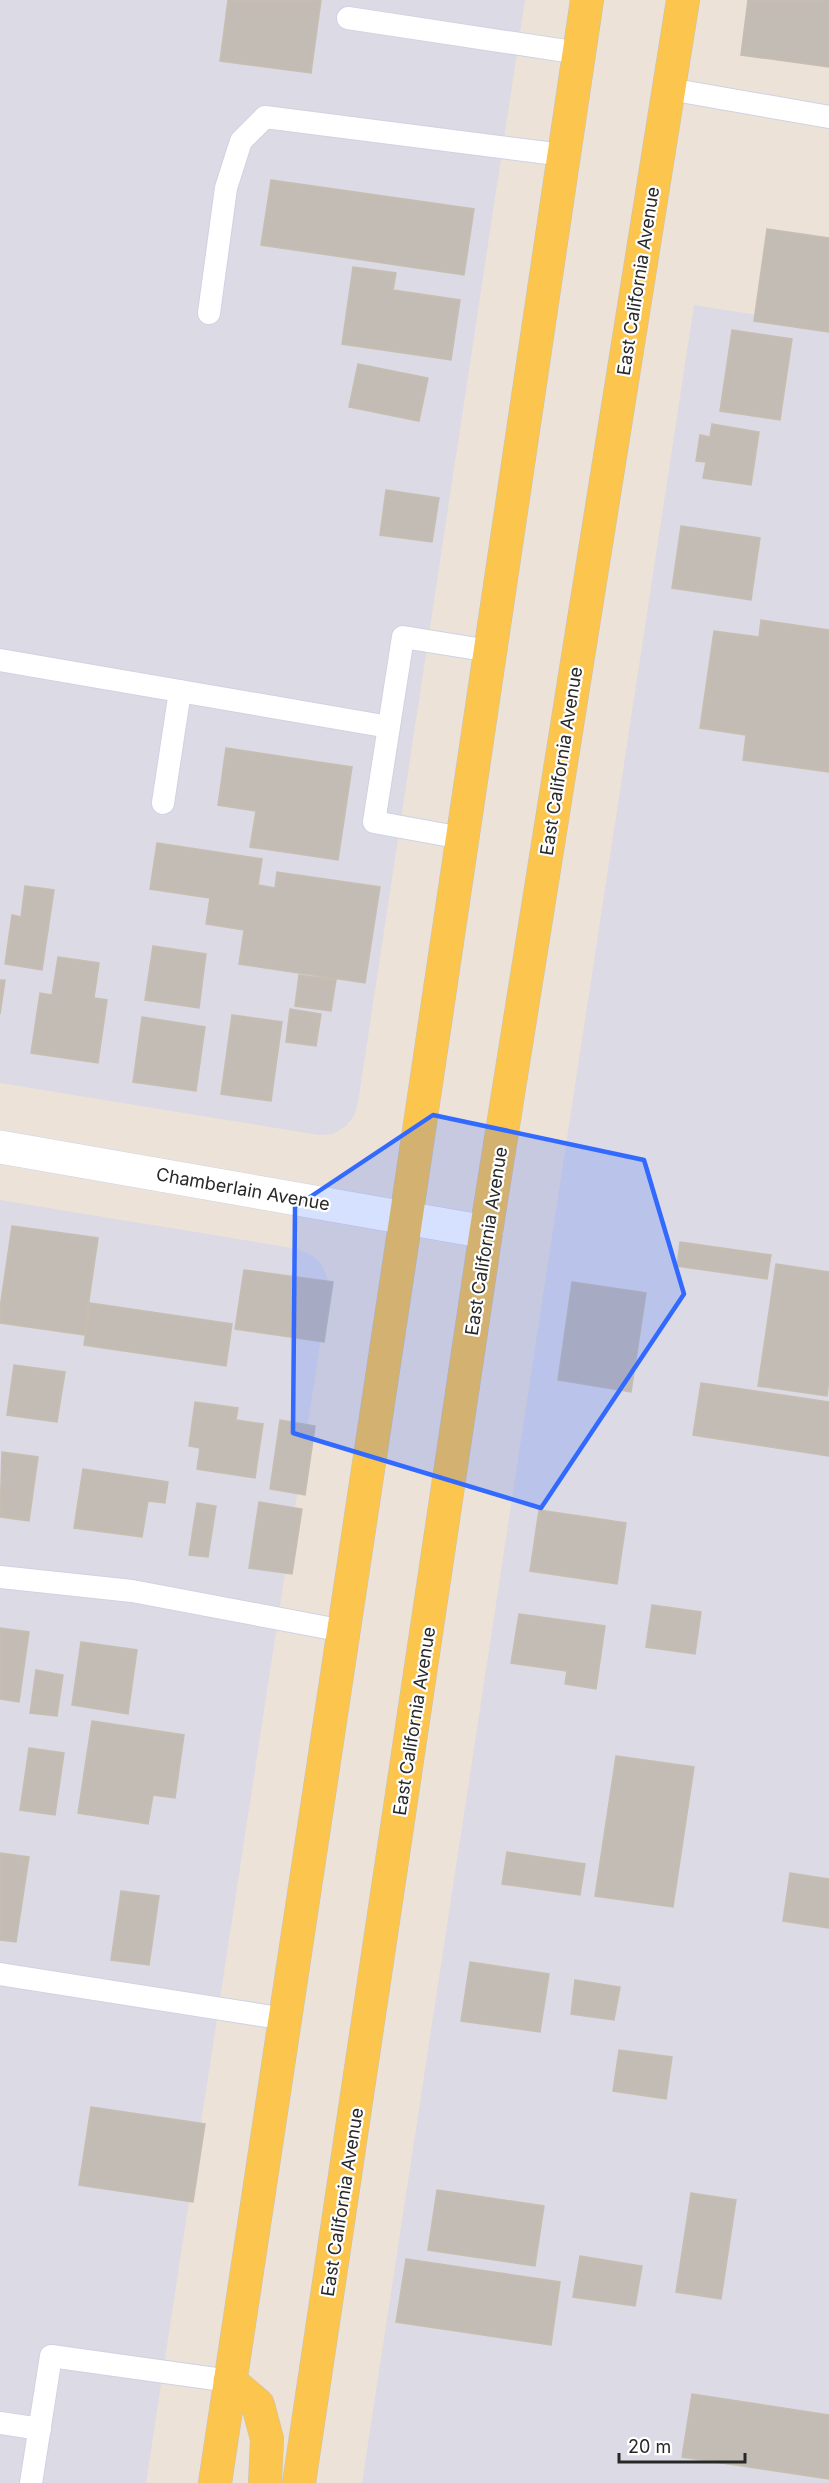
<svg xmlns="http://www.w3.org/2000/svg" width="829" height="2483" viewBox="0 0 829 2483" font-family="Inter,sans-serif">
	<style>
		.industrial { fill: #dcdae4 }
		.building { fill: #c3bcb5; stroke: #c7beb2; stroke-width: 1.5 }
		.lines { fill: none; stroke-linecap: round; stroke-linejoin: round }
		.lane-casing { stroke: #ced3e3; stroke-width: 24 }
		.secondary-casing { stroke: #ced3e3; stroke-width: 34 }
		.primary-casing { stroke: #c3c3c3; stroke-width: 34 }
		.lane { stroke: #fff; stroke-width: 22 }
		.secondary { stroke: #fff; stroke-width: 33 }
		.primary { stroke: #fcc54e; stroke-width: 33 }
		.marked { fill: #3269ff; fill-opacity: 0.2; stroke: #3269ff; stroke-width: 4.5; stroke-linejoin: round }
		.labels { text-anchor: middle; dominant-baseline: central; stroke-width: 4.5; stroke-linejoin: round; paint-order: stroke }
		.street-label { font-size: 18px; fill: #282828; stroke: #fff }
	</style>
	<rect width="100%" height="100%" fill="#ece2d8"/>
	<!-- industrial -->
	<path class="industrial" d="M0,0H525L358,1103L354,1116L346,1126L333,1134L319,1135L0,1083Z
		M694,305L829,326V2483H362Z
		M0,1200L298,1249L311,1255L321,1264L327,1277L328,1292L146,2483H0Z"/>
	<!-- building -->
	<path class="building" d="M228,0H321L311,73L220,61Z
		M748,0H829V67L741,55Z
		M271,180L474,209L464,275L261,245Z
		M767,229L829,238V332L754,321Z
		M353,267L396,273L393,290L460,300L451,360L342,344Z
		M732,330L792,339L780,420L720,411Z
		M358,364L428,378L419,421L349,407Z
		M712,424L759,432L751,485L703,478L706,462L696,461L700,435L710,437Z
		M386,490L439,498L432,542L380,535Z
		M681,526L760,538L751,600L672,588Z
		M761,620L829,630V772L743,760L746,735L700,728L714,631L759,637Z
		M226,748L352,767L338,860L250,847L256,811L218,805Z
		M157,843L262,859L258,885L275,888L277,872L380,887L365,983L239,964L244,930L206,924L210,898L150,889Z
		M25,886L54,890L42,970L5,964L12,915L21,917Z
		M153,946L206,954L199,1008L145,1000Z
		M58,957L99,963L94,998L107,1000L98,1063L31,1053L40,993L52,995Z
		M299,975L336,980L331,1011L295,1006Z
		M0,980H5L0,1014Z
		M290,1009L321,1014L316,1046L286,1042Z
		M232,1015L282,1022L271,1101L221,1094Z
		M142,1017L205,1027L196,1091L133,1082Z
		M12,1226L98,1238L84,1335L0,1323V1308Z
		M680,1242L771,1255L767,1279L677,1266Z
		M776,1264L829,1272V1379L827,1396L758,1386Z
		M244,1270L333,1282L324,1342L235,1329Z
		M572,1282L646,1293L631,1392L558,1380Z
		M90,1303L232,1324L226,1366L84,1345Z
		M14,1365L65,1372L57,1422L7,1415Z
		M701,1383L829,1402V1456L693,1435Z
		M195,1402L238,1408L236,1420L263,1424L255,1478L197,1469L200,1448L189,1446Z
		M280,1420L315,1426L305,1495L270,1489Z
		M2,1452L38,1457L29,1521L0,1517Z
		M83,1469L168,1482L165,1503L148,1501L142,1537L74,1528Z
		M259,1502L302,1509L292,1574L249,1568Z
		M197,1503L216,1506L208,1557L189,1555Z
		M539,1510L626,1523L617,1584L530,1571Z
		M652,1605L701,1612L695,1654L646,1647Z
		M519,1614L605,1626L596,1689L565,1684L567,1671L511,1663Z
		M0,1628L29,1632L19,1702L0,1699Z
		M81,1642L137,1650L128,1714L72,1705Z
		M36,1670L63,1675L57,1716L30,1713Z
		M92,1721L184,1735L175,1798L153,1795L148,1824L78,1813Z
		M29,1748L64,1753L55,1815L20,1810Z
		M616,1756L694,1767L673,1907L595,1896Z
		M507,1852L585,1864L580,1895L502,1884Z
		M0,1853L29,1857L16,1942L0,1940Z
		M790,1873L829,1879V1928L783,1921Z
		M121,1891L159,1896L149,1965L111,1960Z
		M470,1962L549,1974L540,2032L461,2021Z
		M575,1980L620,1987L614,2020L571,2014Z
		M619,2050L672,2057L666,2099L613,2091Z
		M91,2107L205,2124L193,2202L79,2185Z
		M437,2190L544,2206L535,2266L428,2250Z
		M691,2193L736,2200L721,2299L676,2292Z
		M580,2256L642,2266L635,2306L573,2297Z
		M406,2259L560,2282L551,2345L396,2322Z
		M692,2394L829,2415V2479L682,2457Z"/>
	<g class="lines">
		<defs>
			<path id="lane" d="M348,18L579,53
				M669,89L829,117
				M209,313L226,188L241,141L265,117L563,155
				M0,660L389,727
				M163,803L180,691
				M462,838L374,822L403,637L490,651
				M0,1577L132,1591L344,1631
				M0,1974L285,2019
				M0,2423L40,2429
				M31,2483L51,2356L230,2381"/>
			<path id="secondary" d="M0,1147L486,1232"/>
			<path id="primary" d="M230,2381L258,2405L267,2439L265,2483
				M215,2483L406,1218L587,0
				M299,2483L486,1232L683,0"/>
		</defs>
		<!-- lane casing -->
		<use href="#lane" class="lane-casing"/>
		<!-- secondary casing -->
		<use href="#secondary" class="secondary-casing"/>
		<!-- primary casing -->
		<use href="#primary" class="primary-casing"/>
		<!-- lane -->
		<use href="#lane" class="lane"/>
		<!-- secondary -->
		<use href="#secondary" class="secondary"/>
		<!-- primary -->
		<use href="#primary" class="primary"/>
	</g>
	<!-- marked area -->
	<path class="marked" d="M433,1115L644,1160L684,1294L541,1508L293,1433L295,1207Z"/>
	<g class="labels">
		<!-- street labels -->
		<g class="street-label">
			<text transform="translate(638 281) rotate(-81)">East California Avenue</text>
			<text transform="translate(561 761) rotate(-81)">East California Avenue</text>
			<text transform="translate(243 1189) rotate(10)">Chamberlain Avenue</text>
			<text transform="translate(486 1241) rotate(-81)">East California Avenue</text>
			<text transform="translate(414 1721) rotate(-81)">East California Avenue</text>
			<text transform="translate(342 2202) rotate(-81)">East California Avenue</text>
		</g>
	</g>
	<!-- scale -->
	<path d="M619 2453v9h126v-9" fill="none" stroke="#282828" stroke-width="3"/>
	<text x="628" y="2453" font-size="18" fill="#282828" stroke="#ffffff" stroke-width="4.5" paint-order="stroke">20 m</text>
</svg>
